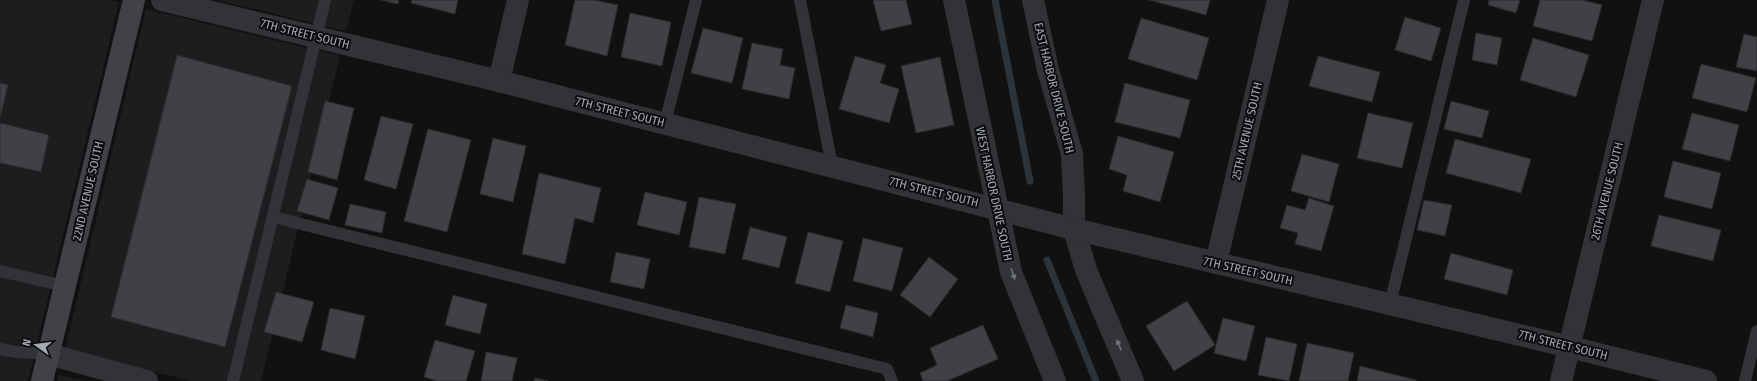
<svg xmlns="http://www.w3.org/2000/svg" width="1757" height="381" viewBox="0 0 1757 381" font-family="'Fira Sans Condensed',sans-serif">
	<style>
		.built { fill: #1d1d1f }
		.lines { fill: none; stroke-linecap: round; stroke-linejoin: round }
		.stream { stroke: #2b343a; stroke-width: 7 }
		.building { fill: #404145; stroke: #2b2b2e }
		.service { stroke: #323337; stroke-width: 12 }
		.minor { stroke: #323337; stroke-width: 22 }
		.tertiary { stroke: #323337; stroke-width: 22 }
		.secondary { stroke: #404247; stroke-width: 22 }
		.oneway { fill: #70737b }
		.labels { text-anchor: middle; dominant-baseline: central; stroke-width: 4; stroke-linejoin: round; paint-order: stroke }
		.street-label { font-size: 12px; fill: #a3a8b2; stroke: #0c0c0d }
	</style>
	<rect width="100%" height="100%" fill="#111112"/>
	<!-- built -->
	<path class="built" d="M0,0H109L119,2L28,381H0Z
		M216,0H354L346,31Z
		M146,9L340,56L261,381H191L65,350Z
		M59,375L85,381H57Z"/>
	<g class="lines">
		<!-- stream -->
		<path class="stream" d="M995,0L1030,181
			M1047,260L1096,381"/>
	</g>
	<!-- building -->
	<path class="building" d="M381,0H399L398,4Z
		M412,0H458L455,14L411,3Z
		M575,0H594L618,5L607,56L565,45Z
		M873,0H906L912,24L881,31Z
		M1149,0H1210L1206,15Z
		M1489,0H1520L1516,13L1488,5Z
		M1540,0H1582L1602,5L1592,41L1533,26Z
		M630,13L671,22L662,66L621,57Z
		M1405,17L1441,28L1431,61L1395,50Z
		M1141,18L1209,38L1197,80L1128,59Z
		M703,28L743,38L732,83L691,73Z
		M1476,33L1502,38L1497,65L1472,60Z
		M1744,34L1757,37V71L1736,67Z
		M1533,38L1589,55L1576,97L1520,80Z
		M752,43L783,49L780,65L795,68L789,99L742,89Z
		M177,55L292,86L225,347L111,317Z
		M855,56L886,65L880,83L899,89L889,123L839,109Z
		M1318,56L1380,72L1372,102L1309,86Z
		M940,57L954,125L916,133L901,66Z
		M1701,64L1756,78L1747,112L1692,98Z
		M0,83L8,85L0,118Z
		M1125,83L1190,100L1180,138L1115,122Z
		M325,101L354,108L337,180L308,172Z
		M1451,101L1489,111L1482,138L1444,129Z
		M1368,113L1413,123L1402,168L1357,158Z
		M1692,113L1739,125L1730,161L1682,149Z
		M381,116L413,124L396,189L364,180Z
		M0,123L49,135L41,172L0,163Z
		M428,129L471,140L447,232L404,221Z
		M1118,136L1174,152L1160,202L1123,191L1127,175L1109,169Z
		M493,138L526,146L513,202L480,194Z
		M1455,139L1531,159L1521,193L1446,173Z
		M1302,154L1339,164L1329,202L1291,191Z
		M1673,161L1721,173L1712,209L1664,197Z
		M539,173L601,188L593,223L575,218L565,264L522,254Z
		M307,179L338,188L329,220L297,211Z
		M645,192L687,202L679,235L637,225Z
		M699,197L736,204L725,254L689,247Z
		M1309,198L1334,206L1321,251L1295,244L1298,233L1280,228L1287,205L1305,210Z
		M1424,200L1452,205L1445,236L1417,230Z
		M350,204L386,212L382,233L345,225Z
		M1659,215L1721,230L1713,261L1651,246Z
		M750,227L787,237L779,268L742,259Z
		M808,232L843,241L830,292L795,283Z
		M863,238L903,248L892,291L853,281Z
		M616,252L650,259L644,289L610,282Z
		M1451,253L1513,270L1507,295L1444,279Z
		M929,257L958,279L930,317L900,295Z
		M276,292L314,302L302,342L264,332Z
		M453,295L487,304L480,334L445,325Z
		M1187,301L1215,345L1174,371L1146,326Z
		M846,305L878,313L873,337L840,328Z
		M330,308L365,316L355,359L321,350Z
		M1223,318L1255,326L1246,361L1214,353Z
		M983,325L998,359L947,381H923L920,373L937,365L930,348Z
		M1266,337L1297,344L1289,381L1258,375Z
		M435,340L475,351L466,381H437L424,377Z
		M1307,343L1354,353L1348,381H1299Z
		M486,352L517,358L512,381H481Z
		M1360,366L1416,380V381H1357Z
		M535,378L548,381H534Z"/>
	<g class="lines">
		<!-- service -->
		<path class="service" d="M800,0L832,166
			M665,123L696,0
			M273,217L887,369L892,381
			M0,271L65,286
			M1390,304L1464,0
			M0,349L17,352L48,354
			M233,381L325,0
			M1745,381L1757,331"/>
		<!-- minor -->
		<path class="minor" d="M954,0L1011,272L1055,381
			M1033,0L1048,70L1072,154L1074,196V229L1086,270L1133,381
			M499,81L518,0
			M1216,263L1278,0
			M48,354L147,381
			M1561,381L1653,0"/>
		<!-- tertiary -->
		<path class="tertiary" d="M162,0L499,81L1074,229L1570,347L1706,381"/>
		<!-- secondary -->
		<path class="secondary" d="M42,381L134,0"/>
	</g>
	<!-- one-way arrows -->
	<defs><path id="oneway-solid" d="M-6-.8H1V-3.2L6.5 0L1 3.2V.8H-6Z"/></defs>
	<g class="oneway">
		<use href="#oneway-solid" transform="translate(1013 274) rotate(71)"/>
		<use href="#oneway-solid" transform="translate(1119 345) rotate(-112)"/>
	</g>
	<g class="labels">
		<!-- street labels -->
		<g class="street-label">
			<text transform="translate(305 34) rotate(14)">7TH STREET SOUTH</text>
			<text transform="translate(1054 88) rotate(76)">EAST HARBOR DRIVE SOUTH</text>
			<text transform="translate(620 112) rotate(14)">7TH STREET SOUTH</text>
			<text transform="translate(1247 131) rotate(-77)">25TH AVENUE SOUTH</text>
			<text transform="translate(88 191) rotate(-77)">22ND AVENUE SOUTH</text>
			<text transform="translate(1607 191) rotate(-76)">26TH AVENUE SOUTH</text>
			<text transform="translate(934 192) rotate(14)">7TH STREET SOUTH</text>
			<text transform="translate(994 194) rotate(78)">WEST HARBOR DRIVE SOUTH</text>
			<text transform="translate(1248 271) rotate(13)">7TH STREET SOUTH</text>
			<text transform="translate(1563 345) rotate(14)">7TH STREET SOUTH</text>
		</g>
	</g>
	<!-- north arrow -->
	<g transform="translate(36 345) rotate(284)" stroke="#0c0c0d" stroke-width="3" paint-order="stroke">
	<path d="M0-3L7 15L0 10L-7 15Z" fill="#a3a8b2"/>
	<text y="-6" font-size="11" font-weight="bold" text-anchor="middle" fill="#a3a8b2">N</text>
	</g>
</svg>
